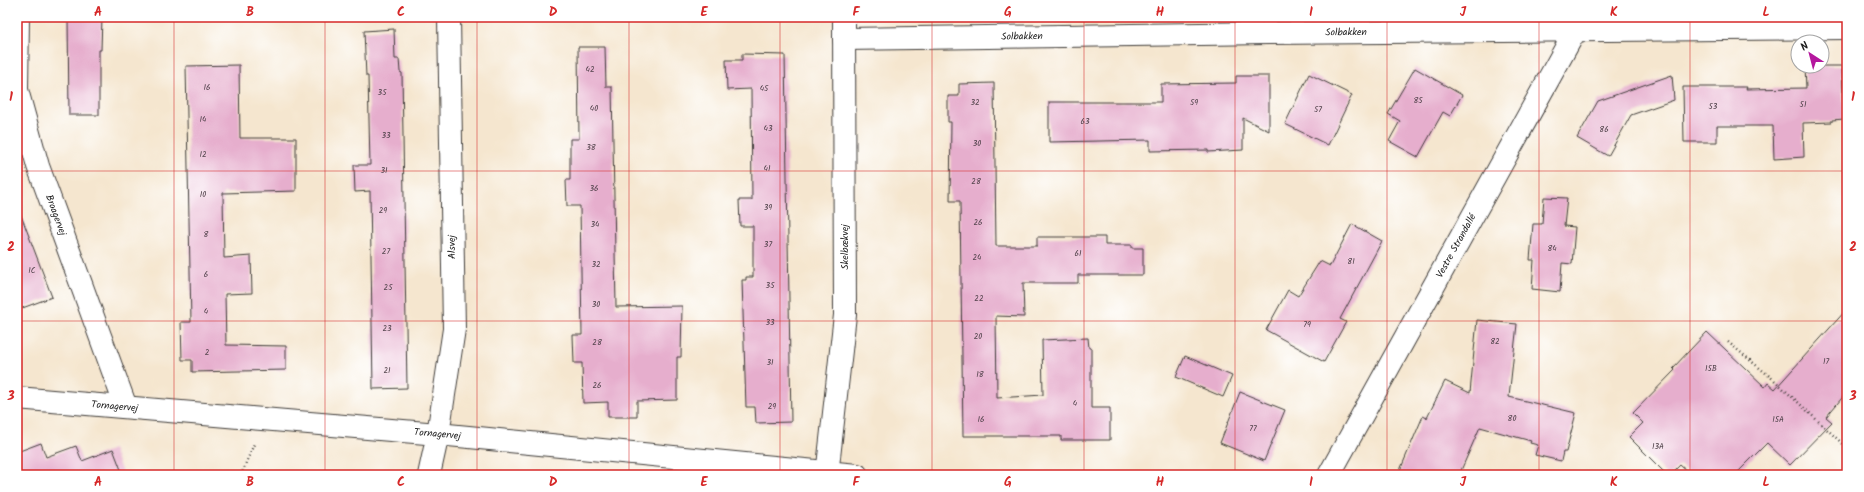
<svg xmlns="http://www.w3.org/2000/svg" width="1864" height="492" viewBox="0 0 1864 492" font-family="Kalam,sans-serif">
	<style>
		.building { fill: #e6aecd }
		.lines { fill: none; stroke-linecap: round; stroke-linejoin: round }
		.street-casing { stroke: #3d3a37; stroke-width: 24 }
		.secondary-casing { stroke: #3d3a37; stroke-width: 24 }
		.path { stroke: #3d3a37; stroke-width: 2.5; stroke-dasharray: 1 3; stroke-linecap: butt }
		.street { stroke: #fff; stroke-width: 22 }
		.secondary { stroke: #fff; stroke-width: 22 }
		.grid { fill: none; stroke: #d62828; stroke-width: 1; stroke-opacity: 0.55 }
		.labels { text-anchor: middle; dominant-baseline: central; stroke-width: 3; stroke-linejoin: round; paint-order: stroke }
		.number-label { font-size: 8px; fill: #4e4048 }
		.street-label { font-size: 10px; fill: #1c1c1c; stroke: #fff }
		.neatline { fill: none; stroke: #d62828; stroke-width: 1.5 }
		.grid-label { font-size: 13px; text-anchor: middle; font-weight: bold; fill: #d62828 }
	</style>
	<rect width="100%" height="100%" fill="#fff"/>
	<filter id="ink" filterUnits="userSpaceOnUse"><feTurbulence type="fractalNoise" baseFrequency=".025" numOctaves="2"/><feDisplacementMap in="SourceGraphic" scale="8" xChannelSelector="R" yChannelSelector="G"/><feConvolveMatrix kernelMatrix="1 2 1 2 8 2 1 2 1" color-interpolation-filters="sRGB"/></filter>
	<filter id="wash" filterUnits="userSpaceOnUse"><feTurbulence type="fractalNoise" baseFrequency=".012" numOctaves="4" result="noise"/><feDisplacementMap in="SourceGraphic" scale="16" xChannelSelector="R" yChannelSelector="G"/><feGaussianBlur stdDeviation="0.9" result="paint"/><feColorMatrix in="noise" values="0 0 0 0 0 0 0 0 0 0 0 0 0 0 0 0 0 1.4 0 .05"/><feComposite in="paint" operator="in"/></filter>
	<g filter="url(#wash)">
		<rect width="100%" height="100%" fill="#f5e6cf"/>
		<g id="blocks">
			<!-- building -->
			<path class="building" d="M68,17H102L101,50H99V115H69Z
				M394,29L395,59H399L400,72L402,73L407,388L373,389L370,191L355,192L354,165H370L368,76H366L364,31Z
				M578,47H605L606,87H612L616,307L682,306L681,357H677V400L637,401V417H608V402L583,403L582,363H574L573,335H582L580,206H567L566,180H570V139H579Z
				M742,54L785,55L791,422L756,423L755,407H746L742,280H746V277H753V226H740L739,200H752L751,89L727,90L726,60H742Z
				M239,65L240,138H296V191L223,193L224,258L251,256L252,293L225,294L226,345L286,346V370L192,372V360H182L181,322H191L186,66Z
				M1805,66H1842L1844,119L1832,120V122L1803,123L1804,157L1774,159L1773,126H1717V142H1684L1683,87H1747L1746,89L1806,88Z
				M1415,68L1462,95L1450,116L1443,112L1418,157L1389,141L1400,121L1388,114Z
				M1309,74L1352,95L1328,145L1285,124Z
				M1672,75L1674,100L1631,115L1608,156L1577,138L1598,101Z
				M1236,76H1269V131L1243,118V150L1208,152V150L1150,151V140L1049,142V102H1161V84L1236,83Z
				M994,83L996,246H1037V237H1105V245H1132V248H1143V275H1078V283H1023L1024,317L996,316L997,398L1043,395L1042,340L1088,338L1089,348H1091V408H1110V440H1061V436H963L960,201H950L951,122H948V96H959V84Z
				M1544,197L1567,198L1564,226L1575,227L1572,264L1562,263L1560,292L1532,289L1534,260H1530L1533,224H1542Z
				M17,210H19L52,297L17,310Z
				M1352,224L1382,241L1340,319L1346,322L1324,362L1266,330L1288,290L1298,296L1320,261L1330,266Z
				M1847,309V392L1826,417L1832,422L1790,465L1767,443L1735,475H1691L1680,465L1670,475H1667L1629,437L1643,423L1633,413L1675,370L1673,368L1707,332L1765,387L1768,383L1775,389Z
				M1477,320L1517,324L1509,397L1576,413L1566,452H1563L1561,461L1535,455L1538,445L1530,443L1531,441L1480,427L1459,475H1398L1423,416L1427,418L1445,381L1470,393Z
				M1185,356L1232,376L1223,397L1176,377Z
				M1240,392L1285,410L1264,461L1220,443Z
				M41,443L46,457L76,446L82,461L113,449L123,475H17V452Z"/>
		</g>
	</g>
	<g filter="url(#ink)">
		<use href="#blocks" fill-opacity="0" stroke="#3d3a37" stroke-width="1"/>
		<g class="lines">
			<defs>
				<g id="street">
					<path id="s1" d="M18,17L17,90L38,166L126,407"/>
					<path id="s2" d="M844,39L1269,33L1847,28"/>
					<path id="s3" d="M17,398L438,434L857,475"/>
					<path d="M429,475L438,434L454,329L449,17"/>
					<path d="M827,475L845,315L844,17"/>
				</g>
				<g id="secondary">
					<path id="s4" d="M1329,475L1583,17"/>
				</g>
			</defs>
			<!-- street casing -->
			<use href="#street" class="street-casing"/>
			<!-- secondary casing -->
			<use href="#secondary" class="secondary-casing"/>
			<!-- path -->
			<path class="path" d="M1728,342L1773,379L1847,448
				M241,475L254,444"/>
			<!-- street -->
			<use href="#street" class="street"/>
			<!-- secondary -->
			<use href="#secondary" class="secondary"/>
		</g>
	</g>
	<!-- grid -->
	<path class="grid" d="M174,17V475M325,17V475M477,17V475M629,17V475M780,17V475M932,17V475M1084,17V475M1235,17V475M1387,17V475M1539,17V475M1690,17V475M17,171H1847M17,321H1847"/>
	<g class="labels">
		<!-- number labels -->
		<g class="number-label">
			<text x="590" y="69">42</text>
			<text x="207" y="87">16</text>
			<text x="764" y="88">45</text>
			<text x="382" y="92">35</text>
			<text x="1418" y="100">85</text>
			<text x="975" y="102">32</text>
			<text x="1194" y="102">59</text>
			<text x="1803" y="104">51</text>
			<text x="1713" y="106">53</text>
			<text x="594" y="108">40</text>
			<text x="1318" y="109">57</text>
			<text x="203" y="119">14</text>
			<text x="1085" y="121">63</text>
			<text x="768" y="128">43</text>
			<text x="1604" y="129">86</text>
			<text x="386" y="135">33</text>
			<text x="977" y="143">30</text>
			<text x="591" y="147">38</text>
			<text x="203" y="154">12</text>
			<text x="767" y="168">41</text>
			<text x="384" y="170">31</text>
			<text x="976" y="181">28</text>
			<text x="594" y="188">36</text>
			<text x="203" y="194">10</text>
			<text x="768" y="207">39</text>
			<text x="383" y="210">29</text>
			<text x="978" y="222">26</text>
			<text x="595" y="224">34</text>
			<text x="206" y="234">8</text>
			<text x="768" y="244">37</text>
			<text x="1552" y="248">84</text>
			<text x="386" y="251">27</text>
			<text x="1078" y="253">61</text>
			<text x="977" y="257">24</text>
			<text x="1351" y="261">81</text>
			<text x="596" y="264">32</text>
			<text x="32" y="270">1C</text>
			<text x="206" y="274">6</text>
			<text x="770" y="285">35</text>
			<text x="388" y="287">25</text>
			<text x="979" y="298">22</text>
			<text x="596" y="304">30</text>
			<text x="206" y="311">4</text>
			<text x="770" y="322">33</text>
			<text x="1307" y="324">79</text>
			<text x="387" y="328">23</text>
			<text x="978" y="336">20</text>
			<text x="1495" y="341">82</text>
			<text x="597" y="342">28</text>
			<text x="207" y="352">2</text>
			<text x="1826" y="361">17</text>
			<text x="770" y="362">31</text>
			<text x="1711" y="368">15B</text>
			<text x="387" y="370">21</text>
			<text x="980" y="374">18</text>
			<text x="597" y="385">26</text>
			<text x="1075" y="403">4</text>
			<text x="772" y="406">29</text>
			<text x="1512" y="418">80</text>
			<text x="981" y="419">16</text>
			<text x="1778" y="419">15A</text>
			<text x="1253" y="428">77</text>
			<text x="1658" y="446">13A</text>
		</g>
		<!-- street labels -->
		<g class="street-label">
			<text stroke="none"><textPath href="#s2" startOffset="502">Solbakken</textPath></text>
			<text stroke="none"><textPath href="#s2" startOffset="178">Solbakken</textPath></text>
			<text stroke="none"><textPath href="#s1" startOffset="204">Broagervej</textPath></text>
			<text stroke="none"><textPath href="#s4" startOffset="262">Vestre Strandallé</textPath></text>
			<text transform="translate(452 247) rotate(-91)">Alsvej</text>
			<text transform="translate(845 247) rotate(-90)">Skelbækvej</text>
			<text stroke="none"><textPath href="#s3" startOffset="98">Tornagervej</textPath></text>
			<text stroke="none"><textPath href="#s3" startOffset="422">Tornagervej</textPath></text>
		</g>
	</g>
	<!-- margin -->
	<rect width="1864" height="492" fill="none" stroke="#fff" stroke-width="44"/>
	<!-- north arrow -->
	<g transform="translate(1810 54) rotate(324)"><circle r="19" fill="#ffffff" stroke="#a4a4a4"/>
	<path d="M0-3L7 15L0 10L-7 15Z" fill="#b5179e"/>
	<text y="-6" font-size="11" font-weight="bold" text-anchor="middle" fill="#1c1c1c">N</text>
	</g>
	<rect x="22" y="22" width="1820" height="448" class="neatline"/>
	<g class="grid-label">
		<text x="98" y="16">A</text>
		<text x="250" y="16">B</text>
		<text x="401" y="16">C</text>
		<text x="553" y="16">D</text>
		<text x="704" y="16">E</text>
		<text x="856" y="16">F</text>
		<text x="1008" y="16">G</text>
		<text x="1160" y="16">H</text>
		<text x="1311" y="16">I</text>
		<text x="1463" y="16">J</text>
		<text x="1614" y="16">K</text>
		<text x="1766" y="16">L</text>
		<text x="11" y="101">1</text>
		<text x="1853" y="101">1</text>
		<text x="11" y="251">2</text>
		<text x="1853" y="251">2</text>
		<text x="11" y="400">3</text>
		<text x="1853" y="400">3</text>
		<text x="98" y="486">A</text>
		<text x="250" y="486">B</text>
		<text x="401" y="486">C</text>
		<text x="553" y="486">D</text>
		<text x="704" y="486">E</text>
		<text x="856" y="486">F</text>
		<text x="1008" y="486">G</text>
		<text x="1160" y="486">H</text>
		<text x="1311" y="486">I</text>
		<text x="1463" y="486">J</text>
		<text x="1614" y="486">K</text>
		<text x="1766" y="486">L</text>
	</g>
</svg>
